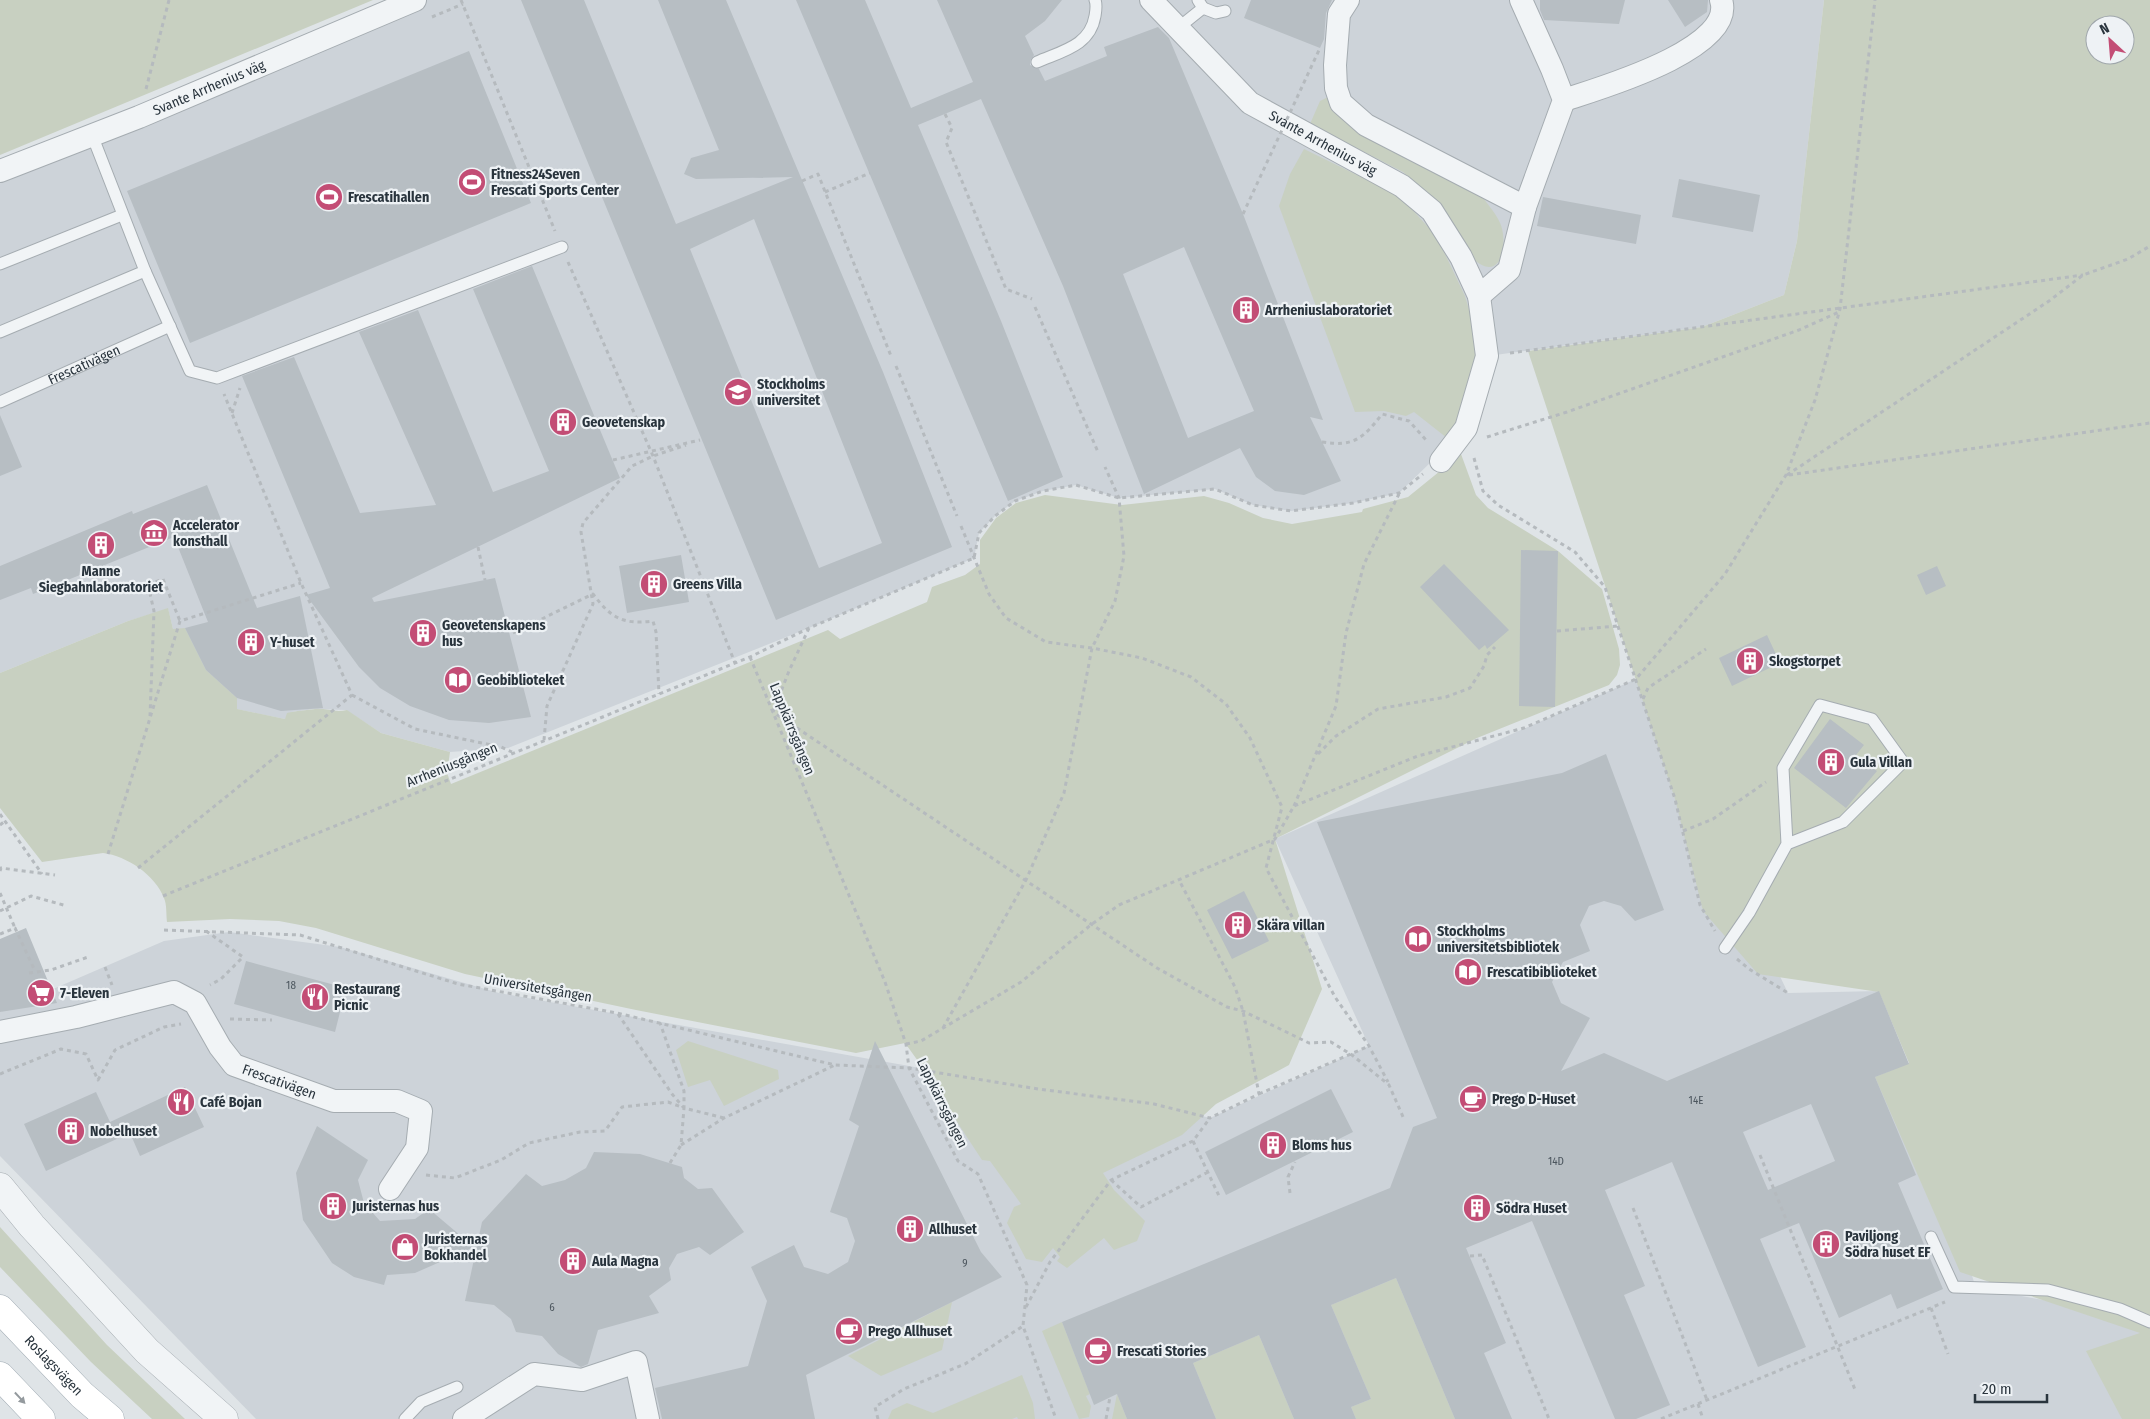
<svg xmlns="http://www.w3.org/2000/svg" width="2150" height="1419" viewBox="0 0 2150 1419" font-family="'Fira Sans Condensed',sans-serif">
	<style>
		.built { fill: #cdd3d9 }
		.green { fill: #c8d0c1; fill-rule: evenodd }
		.building { fill: #b7bec3; fill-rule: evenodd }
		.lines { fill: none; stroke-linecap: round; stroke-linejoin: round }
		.service-casing { stroke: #a5acb1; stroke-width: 13 }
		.minor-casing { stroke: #a5acb1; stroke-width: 24 }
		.tertiary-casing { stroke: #a5acb1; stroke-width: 29 }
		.primary-casing { stroke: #9faab2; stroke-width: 29 }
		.path { stroke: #b5babe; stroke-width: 3; stroke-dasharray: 4 4; stroke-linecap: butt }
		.service { stroke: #f1f4f6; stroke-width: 11 }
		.minor { stroke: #f1f4f6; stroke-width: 22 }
		.tertiary { stroke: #f1f4f6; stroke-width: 28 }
		.primary { stroke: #fff; stroke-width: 28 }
		.path-bridge { stroke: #b5babe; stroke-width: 3; stroke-dasharray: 4 4; stroke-linecap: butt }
		.oneway { fill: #949a9e }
		.labels { text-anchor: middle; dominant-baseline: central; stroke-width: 4.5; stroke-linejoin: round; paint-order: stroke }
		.number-label { font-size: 11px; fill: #4c565e }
		.street-label { font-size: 14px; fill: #29343d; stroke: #eef2f5 }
		.poi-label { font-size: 14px; font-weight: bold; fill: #29343d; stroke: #eef2f5; text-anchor: start }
	</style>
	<rect width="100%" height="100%" fill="#dfe4e7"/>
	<!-- built -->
	<path class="built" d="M414,0H1824L1797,241L1784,295L1702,327L1488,356L1466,428L1399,493L1353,503L1291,511L1253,505L1215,489L1119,498L1076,485L1043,491L1015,501L995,516L979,533L974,558L809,628L508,748L450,752L381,733L346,710L315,709L292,712L285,719L236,709L173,629L168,609L128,621L0,673V178Z
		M1636,679L1788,993L1879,991L1976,1288L2150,1319V1419H256L0,1156V1012L164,941L229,932L340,947L499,993L1038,1089L1154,1104L1210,1118L1369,1046L1275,839Z"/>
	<!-- green -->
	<path class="green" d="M0,0H373L0,155Z
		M1824,0H2150V1419H2122L2086,1351L2140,1333L1960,1272L1875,1077L1909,1063L1879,992L1758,974L1703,911L1675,799L1528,351L1702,327L1784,295L1797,241ZM2095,25H2125V55H2095Z
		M1330,96L1484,199C1491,209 1502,220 1503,234C1506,257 1496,280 1472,258L1431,197L1403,172L1310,124L1320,101Z
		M1304,149L1400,196L1437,237L1465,296L1474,326L1476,361L1460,415L1447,438L1414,412L1406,416L1384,411L1355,412L1279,206L1290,174Z
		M1461,454L1476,495L1488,508L1558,551L1602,589L1619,649L1620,665L1617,675L1609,685L1477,738L1275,839L1322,989L1289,1065L1216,1104L1182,1135L1103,1173L1114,1190L1145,1221L1137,1241L1114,1250L1104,1238L1067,1268L1057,1261L1060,1257L1053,1248L1042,1262L1026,1259L1007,1223L1014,1207L1021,1204L990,1161L982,1160L940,1096L941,1093L905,1043L856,1053L636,1010L465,974L316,928L279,921L230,919L167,922C166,914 167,905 164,898C155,875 127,856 103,853L42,862L0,808V673L128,621L168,608L173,629L185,628L206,670L237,698V709L285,719L287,713C296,711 307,710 315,709C326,708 335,713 347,710L381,733L450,752L447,773L451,784L828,630L840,639L927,602L932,587L965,575L980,564V540L996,518L1016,503L1045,495L1122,505L1204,496L1229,503L1263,518L1292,524L1362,512L1363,509L1408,497Z
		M688,1041L778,1070L779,1079L724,1106L710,1080L688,1087L676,1050Z
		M0,1227L107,1345L185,1419H152L91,1362L0,1267Z
		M1396,1278L1455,1419H1356L1351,1407L1371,1399L1331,1305Z
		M952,1302L942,1350L881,1376L848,1356Z
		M1062,1322L1090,1394L1086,1396L1091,1406L1089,1417L1079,1419L1042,1331Z
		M1259,1335L1294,1419H1216L1193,1363Z
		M1022,1375L1033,1403L1035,1419H1018L1017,1417L1012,1419H888L892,1410L907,1403L933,1413Z
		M1117,1394L1127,1419H1112Z"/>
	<!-- building -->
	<path class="building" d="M521,0H584L676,224L793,177L696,179L684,174L691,158L719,150L658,0H726L883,372L952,547L776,620ZM754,219L882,543L819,568L690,249Z
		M796,0H865L911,108L973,82L937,0H1062L1045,21L1025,36L1034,55L1030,61V65L1039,69L1045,81L1107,56L1104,47L1158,27L1169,38L1243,214L1323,420L1310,417L1341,481L1304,495L1275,491L1256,477L1240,448L1144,494L1063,286L981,99L918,125L1001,321L1063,477L1008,501ZM1184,247L1254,411L1188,438L1123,274Z
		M1251,0H1332L1326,13L1324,39L1320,48L1244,18Z
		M1540,0H1625L1619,24L1544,20L1540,10Z
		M1668,0H1708L1707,12L1685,27Z
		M469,51L531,203L190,343L127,191Z
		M1679,179L1760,195L1753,232L1672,217Z
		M1543,197L1641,215L1636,244L1537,226Z
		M532,266L620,478L372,598L374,602L495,578L531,717L489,723L449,720L410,706L380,688L359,667L306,595L330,588L242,376L294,357L360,513L436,505L359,332L418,310L493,492L549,471L473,289Z
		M0,415L22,467L0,476Z
		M207,485L257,608L300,596L323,708L281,711L237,698L206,670L185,628L208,622L174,537L33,594L31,588L0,600V566L132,511L133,514Z
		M1521,550L1558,551L1555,707L1519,706Z
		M681,555L689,602L627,613L619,566Z
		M1444,564L1509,630L1487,649L1485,645L1479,650L1420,587Z
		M1937,566L1946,586L1926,595L1917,575Z
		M1767,635L1780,663L1732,686L1719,658Z
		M1830,719L1864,745L1856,755L1877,771L1846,808L1794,768Z
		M1606,754L1664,910L1635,921L1621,906L1604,901L1589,906L1580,925L1590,951L1563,962L1552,982L1561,1003L1590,1018L1561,1071L1604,1053L1667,1081L1879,991L1909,1064L1875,1077L1916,1175L1898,1183L1943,1289L1897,1309L1891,1294L1839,1318L1799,1223L1760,1239L1806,1347L1758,1367L1672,1162L1605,1190L1645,1286L1624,1295L1670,1405L1636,1419H1615L1532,1221L1466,1248L1506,1343L1484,1353L1512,1419H1455L1396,1278L1331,1305L1371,1399L1351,1407L1356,1419H1294L1259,1335L1193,1363L1216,1419H1127L1117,1394L1094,1405L1062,1322L1390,1188L1413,1127L1437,1118L1317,822L1562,773ZM1811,1104L1835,1161L1768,1190L1743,1132Z
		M1244,891L1269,941L1232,959L1207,910Z
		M26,928L57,1003L0,1012V939Z
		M246,961L346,988L335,1032L234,1004Z
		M875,1041L981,1252L1002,1277L806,1375L815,1419H662L655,1388L748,1366L767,1301L751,1267L794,1245L804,1267L828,1274L848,1262L855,1241L847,1218L830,1212L859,1126L849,1120Z
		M185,1087L204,1127L140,1156L130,1133L46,1171L24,1124L96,1092L110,1122Z
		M1331,1089L1353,1132L1226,1195L1205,1152Z
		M317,1126L368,1160L358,1180L364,1203L380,1221L415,1219L429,1209L474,1247L415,1273L387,1275L384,1285L354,1277L332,1263L303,1220L296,1173Z
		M594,1152L640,1154L682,1167L684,1178L698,1189L712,1188L744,1232L710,1255L699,1247L677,1254L669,1268L671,1280L649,1296L659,1313L598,1330L588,1364L581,1367L558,1354L542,1336L516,1332L511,1319L494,1305L465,1301L482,1222L526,1174L542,1186L565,1180L586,1168Z"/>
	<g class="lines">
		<defs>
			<g id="service">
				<path d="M1203,8L1216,13L1225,11"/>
				<path d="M1178,28L1203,8L1198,0"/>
				<path d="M1037,62C1062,51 1090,46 1095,16C1096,10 1097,5 1095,0"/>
				<path d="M0,264L122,215"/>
				<path d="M145,271L190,371L217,378L562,247"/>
				<path d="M0,332L145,271L92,135"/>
				<path id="s1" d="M0,402L170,326"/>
				<path d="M1725,948L1749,913L1787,844L1843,822L1903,762L1872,719L1820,705L1783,768L1787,844"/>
				<path d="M1931,1237L1954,1287L2048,1290L2120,1309L2150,1322"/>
				<path d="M405,1419L421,1402L457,1387"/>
			</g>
			<g id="minor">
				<path id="s2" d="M1151,0L1250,103L1402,186L1432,211L1461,257L1479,296L1487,356L1466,428L1441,461"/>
				<path d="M1348,0L1339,14L1335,65L1336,88L1341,103L1366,125L1525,207"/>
				<path d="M1564,100C1597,89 1737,49 1721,0"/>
				<path id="s3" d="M0,171L139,117L415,0"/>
				<path d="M1479,296L1509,270L1525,207L1564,100L1552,69L1521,0"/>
				<path id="s4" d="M0,1032L76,1017L174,992L195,1003L220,1047L234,1065L334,1101H397L421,1111L417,1148L390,1189"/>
				<path d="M464,1419L534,1374L582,1380L636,1362L648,1419"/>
			</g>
			<path id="tertiary" d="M0,1187L32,1226L147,1351L224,1419"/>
			<g id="primary">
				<path id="s5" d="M0,1309L82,1395L110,1419"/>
				<path d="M0,1376L41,1419"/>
			</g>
		</defs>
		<!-- service casing -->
		<use href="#service" class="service-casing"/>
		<!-- minor casing -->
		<use href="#minor" class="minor-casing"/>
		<!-- tertiary casing -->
		<use href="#tertiary" class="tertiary-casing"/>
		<!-- primary casing -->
		<use href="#primary" class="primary-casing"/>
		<!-- path -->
		<path class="path" d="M461,0L555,231
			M432,17L463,4
			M146,89L169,0
			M945,114L952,128L946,142L1006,289L1032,299
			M802,181L818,174L891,356
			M825,192L870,173
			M568,262L653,456L735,663
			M1035,307L1098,452
			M1510,353L2083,275
			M896,366L957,516
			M232,413L240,388
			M1487,437L1567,412L1799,330L1839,312
			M1322,442C1353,447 1363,439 1382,414L1409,421L1427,441
			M1474,458L1483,491L1498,505L1575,552L1605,587L1675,799L1700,905L1715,931
			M1787,475L2049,301L2083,275L2128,259L2150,246
			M1789,475L2150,423
			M961,526L989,594L1006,618L1046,642L1092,648L1142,658L1191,677L1226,704L1250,738L1282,807L1266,868L1335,997L1369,1046L1388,1082
			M478,547L485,580
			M148,585L154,611L150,716
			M117,592L148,585L163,579L180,621
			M809,628L789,671L773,712L1157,968L1227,1007L1243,1011L1309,1043L1331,1042L1352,1055L1389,1085L1404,1119
			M1557,631L1618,626
			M513,633L593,594C611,618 623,625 653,621L656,632L659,694
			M750,657L885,982L906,1044L909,1068L958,1161L978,1174L1027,1285L1023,1326L1056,1419
			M352,695L415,729L501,747L512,752
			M1643,699L1648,688L1706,649
			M544,740L547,706L593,604L581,532L583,523L632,466L653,456L686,445
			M1318,754L1336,736L1378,709L1446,697L1470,688L1484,666L1487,655L1495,647
			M1294,806L1336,706L1346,633L1364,564L1399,494
			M0,814L42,874
			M0,825L5,821
			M1683,831L1713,819L1766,782
			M108,854L180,621L301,583
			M138,868L352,695L301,583L224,394
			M0,871L1,868L55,875
			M0,893L15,928
			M163,896L750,657L809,628L974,558L979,533L995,516L1015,501L1043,491L1076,485L1119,498L1215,489L1253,505L1291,511L1353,503L1399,493L1423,474
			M0,911L31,896L67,906
			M164,930L300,935L458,984L617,1013L835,1065L909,1068L1038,1089L1154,1104L1210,1118L1259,1094L1243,1011L1235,987L1179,880
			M206,931L243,957L221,979L210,985
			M0,934L15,928L35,971
			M1737,959L1749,969L1788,993
			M105,967L112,985
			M29,973L51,970L88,957
			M618,1014L672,1094L684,1108L724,1118
			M230,1019L272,1020
			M943,1028L1026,880L1064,793L1092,648L1115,601L1124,556L1119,498L1105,467
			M906,1044L921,1041L1021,982L1092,924L1119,905L1275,839L1294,806L1418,756L1524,728L1636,679L1725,574L1786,475L1815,400L1840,309L1875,0
			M0,1074L61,1049L86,1054L98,1080L115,1050L164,1027L181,1024
			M1259,1094L1369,1046
			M1193,1141L1220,1198
			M681,1145L724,1118L835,1065
			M1760,1155L1856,1392
			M670,1163L681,1145L684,1108
			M426,1175L455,1178L501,1160L529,1143L580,1132L605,1131L622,1107L668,1102L684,1108V1091L660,1023
			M1111,1180L1141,1207L1208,1172
			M1290,1193L1288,1177L1295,1162
			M1633,1208L1707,1400
			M1470,1256L1482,1255L1549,1419
			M1026,1307L1050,1262L1111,1180L1193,1141L1210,1118
			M1931,1308L1948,1354
			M1698,1404L1703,1419
			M878,1419L875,1407L904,1389L965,1364L1023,1326
			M1106,1419L1110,1397
			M1661,1419L1945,1302"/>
		<!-- service -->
		<use href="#service" class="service"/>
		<!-- minor -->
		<use href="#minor" class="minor"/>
		<!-- tertiary -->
		<use href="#tertiary" class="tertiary"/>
		<!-- primary -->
		<use href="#primary" class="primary"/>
		<!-- path-bridge -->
		<path class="path-bridge" d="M1243,214L1320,48
			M613,460L700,440"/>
	</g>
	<!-- one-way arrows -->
	<defs><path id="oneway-solid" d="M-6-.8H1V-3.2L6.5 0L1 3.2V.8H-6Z" transform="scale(1.25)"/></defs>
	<use class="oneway" href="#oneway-solid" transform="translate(20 1398) rotate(47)"/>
	<!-- icons -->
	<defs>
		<symbol id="stadium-disc" viewBox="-11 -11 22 22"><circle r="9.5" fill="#c34d75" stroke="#eef2f5"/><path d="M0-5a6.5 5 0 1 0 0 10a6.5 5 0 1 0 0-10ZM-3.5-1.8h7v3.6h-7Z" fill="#fff"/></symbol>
		<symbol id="building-disc" viewBox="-11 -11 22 22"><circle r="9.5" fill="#c34d75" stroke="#eef2f5"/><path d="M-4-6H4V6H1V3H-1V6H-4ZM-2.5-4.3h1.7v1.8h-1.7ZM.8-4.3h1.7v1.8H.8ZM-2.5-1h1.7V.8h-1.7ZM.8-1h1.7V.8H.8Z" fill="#fff"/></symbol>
		<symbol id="university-disc" viewBox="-11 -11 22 22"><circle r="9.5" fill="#c34d75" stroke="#eef2f5"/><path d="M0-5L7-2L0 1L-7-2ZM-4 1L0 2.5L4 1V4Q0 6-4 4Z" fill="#fff"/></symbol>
		<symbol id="museum-disc" viewBox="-11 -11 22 22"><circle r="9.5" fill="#c34d75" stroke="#eef2f5"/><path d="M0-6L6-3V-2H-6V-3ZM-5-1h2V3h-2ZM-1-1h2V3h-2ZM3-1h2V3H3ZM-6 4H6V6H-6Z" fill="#fff"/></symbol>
		<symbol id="library-disc" viewBox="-11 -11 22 22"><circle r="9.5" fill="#c34d75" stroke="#eef2f5"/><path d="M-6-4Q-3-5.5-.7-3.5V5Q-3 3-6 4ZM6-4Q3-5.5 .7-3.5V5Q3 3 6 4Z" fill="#fff"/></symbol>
		<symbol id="supermarket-disc" viewBox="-11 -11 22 22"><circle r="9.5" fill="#c34d75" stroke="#eef2f5"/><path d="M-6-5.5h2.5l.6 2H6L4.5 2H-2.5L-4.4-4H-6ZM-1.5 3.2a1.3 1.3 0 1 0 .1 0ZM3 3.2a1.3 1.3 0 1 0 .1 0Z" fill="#fff"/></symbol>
		<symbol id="restaurant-disc" viewBox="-11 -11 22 22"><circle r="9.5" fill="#c34d75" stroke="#eef2f5"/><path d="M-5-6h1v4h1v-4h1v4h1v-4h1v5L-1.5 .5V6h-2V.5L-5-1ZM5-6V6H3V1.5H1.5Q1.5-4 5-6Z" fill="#fff"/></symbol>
		<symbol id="cafe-disc" viewBox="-11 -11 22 22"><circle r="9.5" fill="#c34d75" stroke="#eef2f5"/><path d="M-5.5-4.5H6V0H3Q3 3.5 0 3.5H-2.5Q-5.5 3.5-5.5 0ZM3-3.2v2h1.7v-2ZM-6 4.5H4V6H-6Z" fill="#fff"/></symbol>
		<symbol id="shop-disc" viewBox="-11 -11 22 22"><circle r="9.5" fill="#c34d75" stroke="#eef2f5"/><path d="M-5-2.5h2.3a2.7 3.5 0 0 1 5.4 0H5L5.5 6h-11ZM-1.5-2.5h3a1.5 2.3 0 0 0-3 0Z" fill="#fff"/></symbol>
	</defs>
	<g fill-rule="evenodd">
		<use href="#stadium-disc" x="456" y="166" width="32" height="32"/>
		<use href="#stadium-disc" x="313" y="181" width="32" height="32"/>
		<use href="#building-disc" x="1230" y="294" width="32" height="32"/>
		<use href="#university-disc" x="722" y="376" width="32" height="32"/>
		<use href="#building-disc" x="547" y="406" width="32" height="32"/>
		<use href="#museum-disc" x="138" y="517" width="32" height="32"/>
		<use href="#building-disc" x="85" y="529" width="32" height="32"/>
		<use href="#building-disc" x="638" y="568" width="32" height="32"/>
		<use href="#building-disc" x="407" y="617" width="32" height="32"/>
		<use href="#building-disc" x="235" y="626" width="32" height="32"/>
		<use href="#building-disc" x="1734" y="645" width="32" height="32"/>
		<use href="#library-disc" x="442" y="664" width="32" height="32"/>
		<use href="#building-disc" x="1815" y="746" width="32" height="32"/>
		<use href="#building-disc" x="1222" y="909" width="32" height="32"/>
		<use href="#library-disc" x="1402" y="923" width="32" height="32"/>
		<use href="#library-disc" x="1452" y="956" width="32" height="32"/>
		<use href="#supermarket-disc" x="25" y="977" width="32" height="32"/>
		<use href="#restaurant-disc" x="299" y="981" width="32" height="32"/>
		<use href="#cafe-disc" x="1457" y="1083" width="32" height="32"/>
		<use href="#restaurant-disc" x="165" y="1086" width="32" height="32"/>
		<use href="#building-disc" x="55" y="1115" width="32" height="32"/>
		<use href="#building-disc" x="1257" y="1129" width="32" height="32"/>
		<use href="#building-disc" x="317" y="1190" width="32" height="32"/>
		<use href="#building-disc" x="1461" y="1192" width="32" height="32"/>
		<use href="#building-disc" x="894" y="1213" width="32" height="32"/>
		<use href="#building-disc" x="1810" y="1228" width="32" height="32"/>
		<use href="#shop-disc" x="389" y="1231" width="32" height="32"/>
		<use href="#building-disc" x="557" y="1245" width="32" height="32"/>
		<use href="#cafe-disc" x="833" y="1315" width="32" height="32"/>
		<use href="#cafe-disc" x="1082" y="1335" width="32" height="32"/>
	</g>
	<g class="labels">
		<!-- number labels -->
		<g class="number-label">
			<text x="291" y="985">18</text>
			<text x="1696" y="1100">14E</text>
			<text x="1556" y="1161">14D</text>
			<text x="965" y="1263">9</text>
			<text x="552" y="1307">6</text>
		</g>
		<!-- street labels -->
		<g class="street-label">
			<text stroke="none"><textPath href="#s3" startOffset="225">Svante Arrhenius väg</textPath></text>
			<text stroke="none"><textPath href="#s2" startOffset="226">Svante Arrhenius väg</textPath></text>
			<text stroke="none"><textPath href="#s1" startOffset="92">Frescativägen</textPath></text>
			<text transform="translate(792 729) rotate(68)">Lappkärrsgången</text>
			<text transform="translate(452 765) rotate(-22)">Arrheniusgången</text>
			<text transform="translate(538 988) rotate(10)">Universitetsgången</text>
			<text stroke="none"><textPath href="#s4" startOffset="324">Frescativägen</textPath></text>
			<text transform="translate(942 1103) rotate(64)">Lappkärrsgången</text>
			<text stroke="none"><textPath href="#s5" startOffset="78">Roslagsvägen</textPath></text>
		</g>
		<!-- poi labels -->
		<g class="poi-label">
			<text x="491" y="174">Fitness24Seven<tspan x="491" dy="16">Frescati Sports Center</tspan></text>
			<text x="348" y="197">Frescatihallen</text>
			<text x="1265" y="310">Arrheniuslaboratoriet</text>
			<text x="757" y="384">Stockholms<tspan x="757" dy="16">universitet</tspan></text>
			<text x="582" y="422">Geovetenskap</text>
			<text x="173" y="525">Accelerator<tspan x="173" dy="16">konsthall</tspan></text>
			<text x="101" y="571" text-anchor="middle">Manne<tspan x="101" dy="16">Siegbahnlaboratoriet</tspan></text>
			<text x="673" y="584">Greens Villa</text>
			<text x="442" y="625">Geovetenskapens<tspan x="442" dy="16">hus</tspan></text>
			<text x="270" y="642">Y-huset</text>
			<text x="1769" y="661">Skogstorpet</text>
			<text x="477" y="680">Geobiblioteket</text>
			<text x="1850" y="762">Gula Villan</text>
			<text x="1257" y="925">Skära villan</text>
			<text x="1437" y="931">Stockholms<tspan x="1437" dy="16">universitetsbibliotek</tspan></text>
			<text x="1487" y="972">Frescatibiblioteket</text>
			<text x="334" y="989">Restaurang<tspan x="334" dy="16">Picnic</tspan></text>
			<text x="60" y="993">7-Eleven</text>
			<text x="1492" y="1099">Prego D-Huset</text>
			<text x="200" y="1102">Café Bojan</text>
			<text x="90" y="1131">Nobelhuset</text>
			<text x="1292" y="1145">Bloms hus</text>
			<text x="352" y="1206">Juristernas hus</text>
			<text x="1496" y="1208">Södra Huset</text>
			<text x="929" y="1229">Allhuset</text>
			<text x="1845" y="1236">Paviljong<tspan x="1845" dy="16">Södra huset EF</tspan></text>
			<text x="424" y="1239">Juristernas<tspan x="424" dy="16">Bokhandel</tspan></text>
			<text x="592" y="1261">Aula Magna</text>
			<text x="868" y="1331">Prego Allhuset</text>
			<text x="1117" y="1351">Frescati Stories</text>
		</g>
	</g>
	<!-- north arrow -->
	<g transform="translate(2110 40) rotate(334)"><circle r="24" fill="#eef2f5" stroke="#9fa6ab"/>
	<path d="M0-4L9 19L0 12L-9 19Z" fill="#c34d75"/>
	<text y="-8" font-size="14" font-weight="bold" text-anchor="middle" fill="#29343d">N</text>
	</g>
	<!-- scale -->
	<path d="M1975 1394v8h72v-8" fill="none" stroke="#29343d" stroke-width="2.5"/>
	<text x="1982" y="1394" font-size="15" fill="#29343d" stroke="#eef2f5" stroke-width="4" paint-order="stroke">20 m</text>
</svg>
